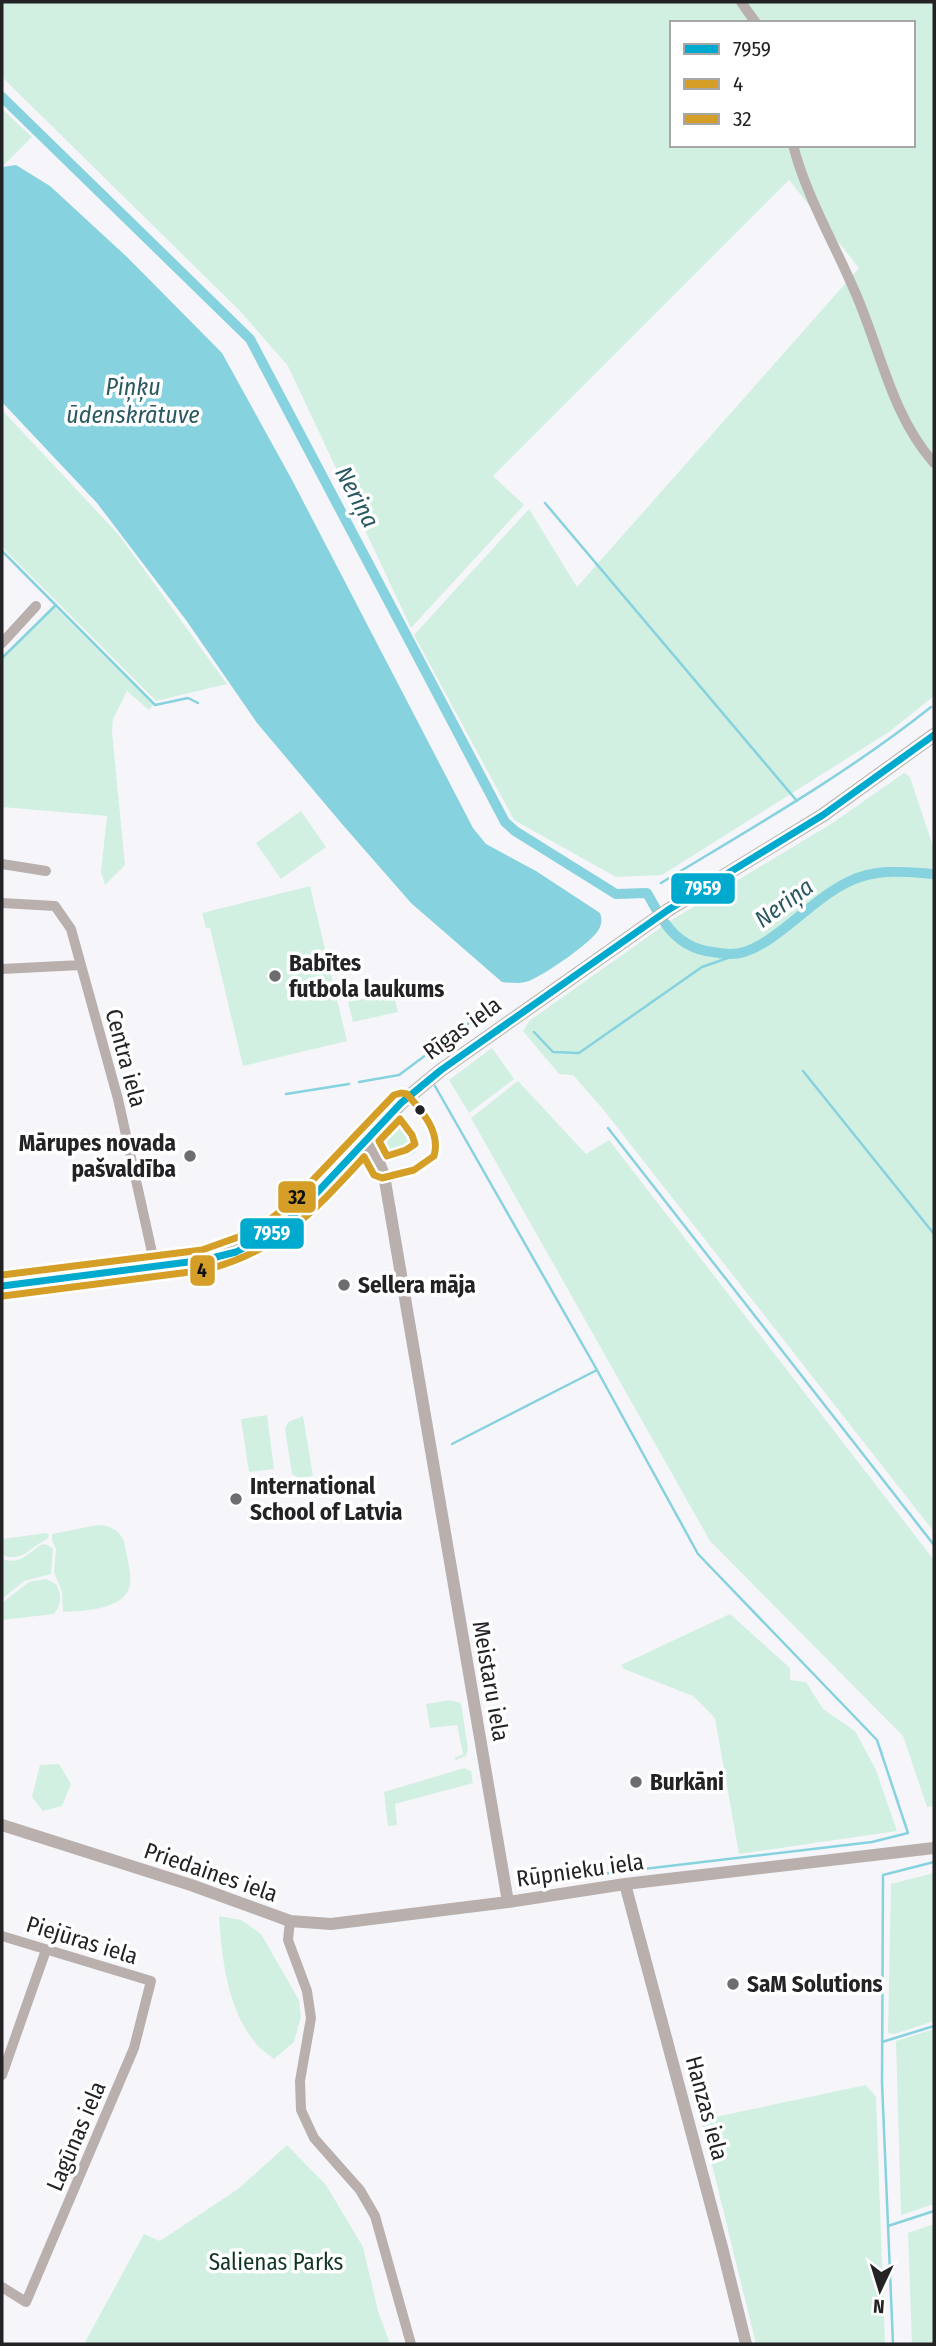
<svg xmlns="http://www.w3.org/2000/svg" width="936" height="2346" viewBox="0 0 936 2346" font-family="'Fira Sans Condensed',sans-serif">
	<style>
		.green { fill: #d1f0e1; fill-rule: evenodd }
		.water { fill: #86d2df }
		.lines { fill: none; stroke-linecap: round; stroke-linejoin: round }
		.stream { stroke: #86d2df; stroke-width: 2.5 }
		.canal { stroke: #86d2df; stroke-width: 10 }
		.minor { stroke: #b9b0ad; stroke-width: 10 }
		.tertiary { stroke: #b9b0ad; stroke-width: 12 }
		.secondary { stroke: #b7b0ad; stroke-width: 14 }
		.bus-1-casing { stroke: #fff; stroke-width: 12 }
		.bus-2-casing { stroke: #fff; stroke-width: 12 }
		.bus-3-casing { stroke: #fff; stroke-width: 12 }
		.bus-1 { stroke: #00a9ce; stroke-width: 7 }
		.bus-2 { stroke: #d59e27; stroke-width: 7 }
		.bus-3 { stroke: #d59e27; stroke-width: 7 }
		.poi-dot { fill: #6d6d70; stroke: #fff; stroke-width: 2.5 }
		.bus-dot { fill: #232326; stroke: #fff; stroke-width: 2.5 }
		.labels { text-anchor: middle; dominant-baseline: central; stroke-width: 7; stroke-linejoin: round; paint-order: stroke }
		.poi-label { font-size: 23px; font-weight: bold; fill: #232326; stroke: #fff; text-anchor: start }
		.street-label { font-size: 23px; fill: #232326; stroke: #fff }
		.park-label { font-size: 23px; fill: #123625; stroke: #fff }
		.water-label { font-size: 24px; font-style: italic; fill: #2a5961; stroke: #fff }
		.line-badge { stroke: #fff; stroke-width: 2.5 }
		.badge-label { font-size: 19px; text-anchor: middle; font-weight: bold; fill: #fff }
		.pale-badge-label { font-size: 19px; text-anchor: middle; font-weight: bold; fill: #111 }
	</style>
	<rect width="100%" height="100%" fill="#f6f6fa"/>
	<!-- green -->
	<path class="green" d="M2,2H934V696L889,732L662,875L616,877L514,820L414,635L529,509L577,587L859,268L789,180L493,476L524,505L411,628L288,366L240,311L2,77ZM672,23H913V145H672Z
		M2,109L32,137L2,167Z
		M2,410L119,535L227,684L156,701L2,547Z
		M53,605L153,705L149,710L127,691L113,719L112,732L125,865L105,885L101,872L107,816L2,807V659Z
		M904,773L910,777L934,849V1532L602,1108L573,1075L559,1074L523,1031L529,1021L670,921L831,824Z
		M301,811L326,847L281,879L256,843Z
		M310,886L347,1041L243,1066L210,928H206L202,913Z
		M393,992L398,1012L353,1022L348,1002Z
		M492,1048L514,1079L469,1113L449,1080Z
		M518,1081L586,1154L609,1140L934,1560V1806L927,1807L903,1736L710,1541L471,1118Z
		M400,1116L406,1117L420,1141L415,1153L392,1161L385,1158L383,1153C392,1139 383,1133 400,1116Z
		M267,1415L274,1469L249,1472L241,1419Z
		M303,1416L313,1476L299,1478L292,1474L285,1429L288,1422Z
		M98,1525C111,1525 118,1530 124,1541C126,1555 132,1572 130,1585C125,1610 83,1611 63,1612L62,1592L54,1572L56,1549L52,1540V1534Z
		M46,1533L49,1535L47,1539C30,1547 23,1563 2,1555V1539Z
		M42,1544L48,1545L53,1549L51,1574L24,1581L2,1599V1559C21,1565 27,1554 42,1544Z
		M46,1579L56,1584C62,1594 62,1604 54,1614L2,1620V1603L29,1582Z
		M730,1614L790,1668V1680L806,1682L823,1709L855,1731L876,1770L897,1831L739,1854L715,1718L693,1696L624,1669L621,1665Z
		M450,1700L461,1703L468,1749L466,1756L456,1760L454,1758L463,1754L457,1725L430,1728L426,1704Z
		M59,1764L71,1784L62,1806L43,1811L32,1797L40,1765Z
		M464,1768L471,1771L473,1783L395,1804L397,1825L388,1826L384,1792Z
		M934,1873V2021L895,2034L888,2033L891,1884Z
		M219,1916L241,1920L261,1934L299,2000L301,2017L294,2042L274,2059C269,2055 262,2050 257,2045C227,2010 222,1959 219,1916Z
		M934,2029V2204L901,2215L896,2041Z
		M866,2085L876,2097L885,2344H756L701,2120Z
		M287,2145L326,2185L363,2247L378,2311L390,2344H84L144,2234L160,2241L238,2189Z
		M934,2224V2344H912L908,2233Z"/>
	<!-- water -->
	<path class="water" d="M16,165L50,186L127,257L222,353L291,478L473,828L486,844L536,871L600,913C602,919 602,923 599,929C593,942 544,975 529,981C520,984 512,983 502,982L411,903L342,824L257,723L186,620L97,503L2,402V167Z"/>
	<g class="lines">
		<!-- stream -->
		<path class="stream" d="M545,503L797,801
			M2,551L155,705L188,698L198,703
			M2,658L56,605
			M661,883C753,827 847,774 931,707
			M534,1032L553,1052L579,1053L702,967L742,953
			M803,1071L934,1234
			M359,1082L399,1075L496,1003
			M435,1086L597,1370L698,1554L877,1740L908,1833L872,1842L517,1884
			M286,1094L349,1084
			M608,1128L934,1545
			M452,1444L597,1370
			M882,2042L934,2026
			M888,2226L934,2211
			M893,2344L882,2083L883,1875L934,1862"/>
		<!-- canal -->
		<path class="canal" d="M2,97L250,339L505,822L515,831L616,894L647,893L656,909
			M665,923C677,940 692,950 713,952C723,954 735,955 744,952C779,941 813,898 850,881C878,868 905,872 934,874"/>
		<!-- minor -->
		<path class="minor" d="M741,2L756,23
			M793,145C808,203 841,254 862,309C883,362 895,419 934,463
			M2,643L36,606
			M2,864L46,871
			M2,903L55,906L71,929L118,1099L155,1266
			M2,969L81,965
			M290,1921L288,1940L307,1991L311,2018L300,2081L301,2110L314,2138L360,2190L375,2216L411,2344
			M2,1936L151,1981L134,2048L26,2302L2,2287
			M2,2075L46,1950"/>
		<!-- tertiary -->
		<path class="tertiary" d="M366,1140L376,1155L384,1175L508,1902
			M2,1825L191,1885L290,1921L331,1924L508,1902L625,1884L934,1848
			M625,1884L722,2247L746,2344"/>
		<!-- secondary -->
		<path class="secondary" d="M2,1286L204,1260L236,1252L275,1232L310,1200L401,1103L441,1070L668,910L823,815L934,735"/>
		<defs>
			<path id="bus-1" d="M2,1286L204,1260L236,1252L275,1232L310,1200L401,1103L441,1070L668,910L823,815L934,735"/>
			<path id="bus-2" d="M400,1119L412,1135L415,1144L406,1150L387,1156L379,1141Z
				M3,1296L205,1270C278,1252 315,1210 364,1157"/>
			<path id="bus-3" d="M2,1275L202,1250L244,1235L268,1221L291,1203L394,1095L401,1093L407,1094C422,1111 441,1132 434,1156L414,1170L382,1178L374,1175L364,1157"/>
		</defs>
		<!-- bus-1 casing -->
		<use href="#bus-1" class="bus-1-casing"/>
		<!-- bus-2 casing -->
		<use href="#bus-2" class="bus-2-casing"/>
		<!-- bus-3 casing -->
		<use href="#bus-3" class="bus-3-casing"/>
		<!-- bus-1 -->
		<use href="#bus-1" class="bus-1"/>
		<!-- bus-2 -->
		<use href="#bus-2" class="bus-2"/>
		<!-- bus-3 -->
		<use href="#bus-3" class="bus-3"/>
	</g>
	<!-- markers -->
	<g class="poi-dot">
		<circle cx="275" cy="976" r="7"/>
		<circle cx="190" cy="1156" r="7"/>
		<circle cx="344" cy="1285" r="7"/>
		<circle cx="236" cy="1499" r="7"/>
		<circle cx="636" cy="1782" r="7"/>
		<circle cx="733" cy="1984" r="7"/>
	</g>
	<circle class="bus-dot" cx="420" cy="1110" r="6"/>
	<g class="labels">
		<!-- poi labels -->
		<g class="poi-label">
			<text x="289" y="963">Babītes<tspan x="289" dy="26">futbola laukums</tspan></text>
			<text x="176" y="1143" text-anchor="end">Mārupes novada<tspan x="176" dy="26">pašvaldība</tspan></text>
			<text x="358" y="1285">Sellera māja</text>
			<text x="250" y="1486">International<tspan x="250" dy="26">School of Latvia</tspan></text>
			<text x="650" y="1782">Burkāni</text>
			<text x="747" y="1984">SaM Solutions</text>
		</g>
		<!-- street labels -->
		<g class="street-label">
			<text transform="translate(462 1028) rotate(-36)">Rīgas iela</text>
			<text transform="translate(126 1058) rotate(75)">Centra iela</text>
			<text transform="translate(491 1681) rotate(80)">Meistaru iela</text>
			<text transform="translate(580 1870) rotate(-8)">Rūpnieku iela</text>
			<text transform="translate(211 1872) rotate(19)">Priedaines iela</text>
			<text transform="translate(82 1940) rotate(17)">Piejūras iela</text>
			<text transform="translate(707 2108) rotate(75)">Hanzas iela</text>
			<text transform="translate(76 2136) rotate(-67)">Lagūnas iela</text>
		</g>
		<!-- park labels -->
		<g class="park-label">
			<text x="276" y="2262">Salienas Parks</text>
		</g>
		<!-- water labels -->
		<g class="water-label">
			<text x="133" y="387">Piņķu<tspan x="133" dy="28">ūdenskrātuve</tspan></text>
			<text transform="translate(357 497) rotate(62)">Neriņa</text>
			<text transform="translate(784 903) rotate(-36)">Neriņa</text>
		</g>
	</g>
	<g class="line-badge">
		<rect x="670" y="872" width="66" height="33" rx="7" fill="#00a9ce"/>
		<rect x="277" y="1180" width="40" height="34" rx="7" fill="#d59e27"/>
		<rect x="239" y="1217" width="66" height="33" rx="7" fill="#00a9ce"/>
		<rect x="189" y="1254" width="27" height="33" rx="7" fill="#d59e27"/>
	</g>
	<g class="badge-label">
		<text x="703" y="895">7959</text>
		<text x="272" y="1240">7959</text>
	</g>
	<g class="pale-badge-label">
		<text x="297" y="1204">32</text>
		<text x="202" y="1277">4</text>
	</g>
	<!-- border -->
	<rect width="936" height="2346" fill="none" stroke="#232326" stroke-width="7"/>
	<!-- legend -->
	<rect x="670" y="21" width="245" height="126" fill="#ffffff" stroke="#a7a7a8" stroke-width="2"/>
	<rect x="684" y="44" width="35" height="10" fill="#00a9ce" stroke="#a7a7a8" stroke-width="2"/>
	<text x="733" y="56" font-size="21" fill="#232326">7959</text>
	<rect x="684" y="79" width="35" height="10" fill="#d59e27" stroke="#a7a7a8" stroke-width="2"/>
	<text x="733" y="91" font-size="21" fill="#232326">4</text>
	<rect x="684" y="114" width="35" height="10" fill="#d59e27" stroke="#a7a7a8" stroke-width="2"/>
	<text x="733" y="126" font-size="21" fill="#232326">32</text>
	<!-- north arrow -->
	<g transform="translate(880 2290) rotate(184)" stroke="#ffffff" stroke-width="5" paint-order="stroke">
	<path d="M0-5L12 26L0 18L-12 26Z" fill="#232326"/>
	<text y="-10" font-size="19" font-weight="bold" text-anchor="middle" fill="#232326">N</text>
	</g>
</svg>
